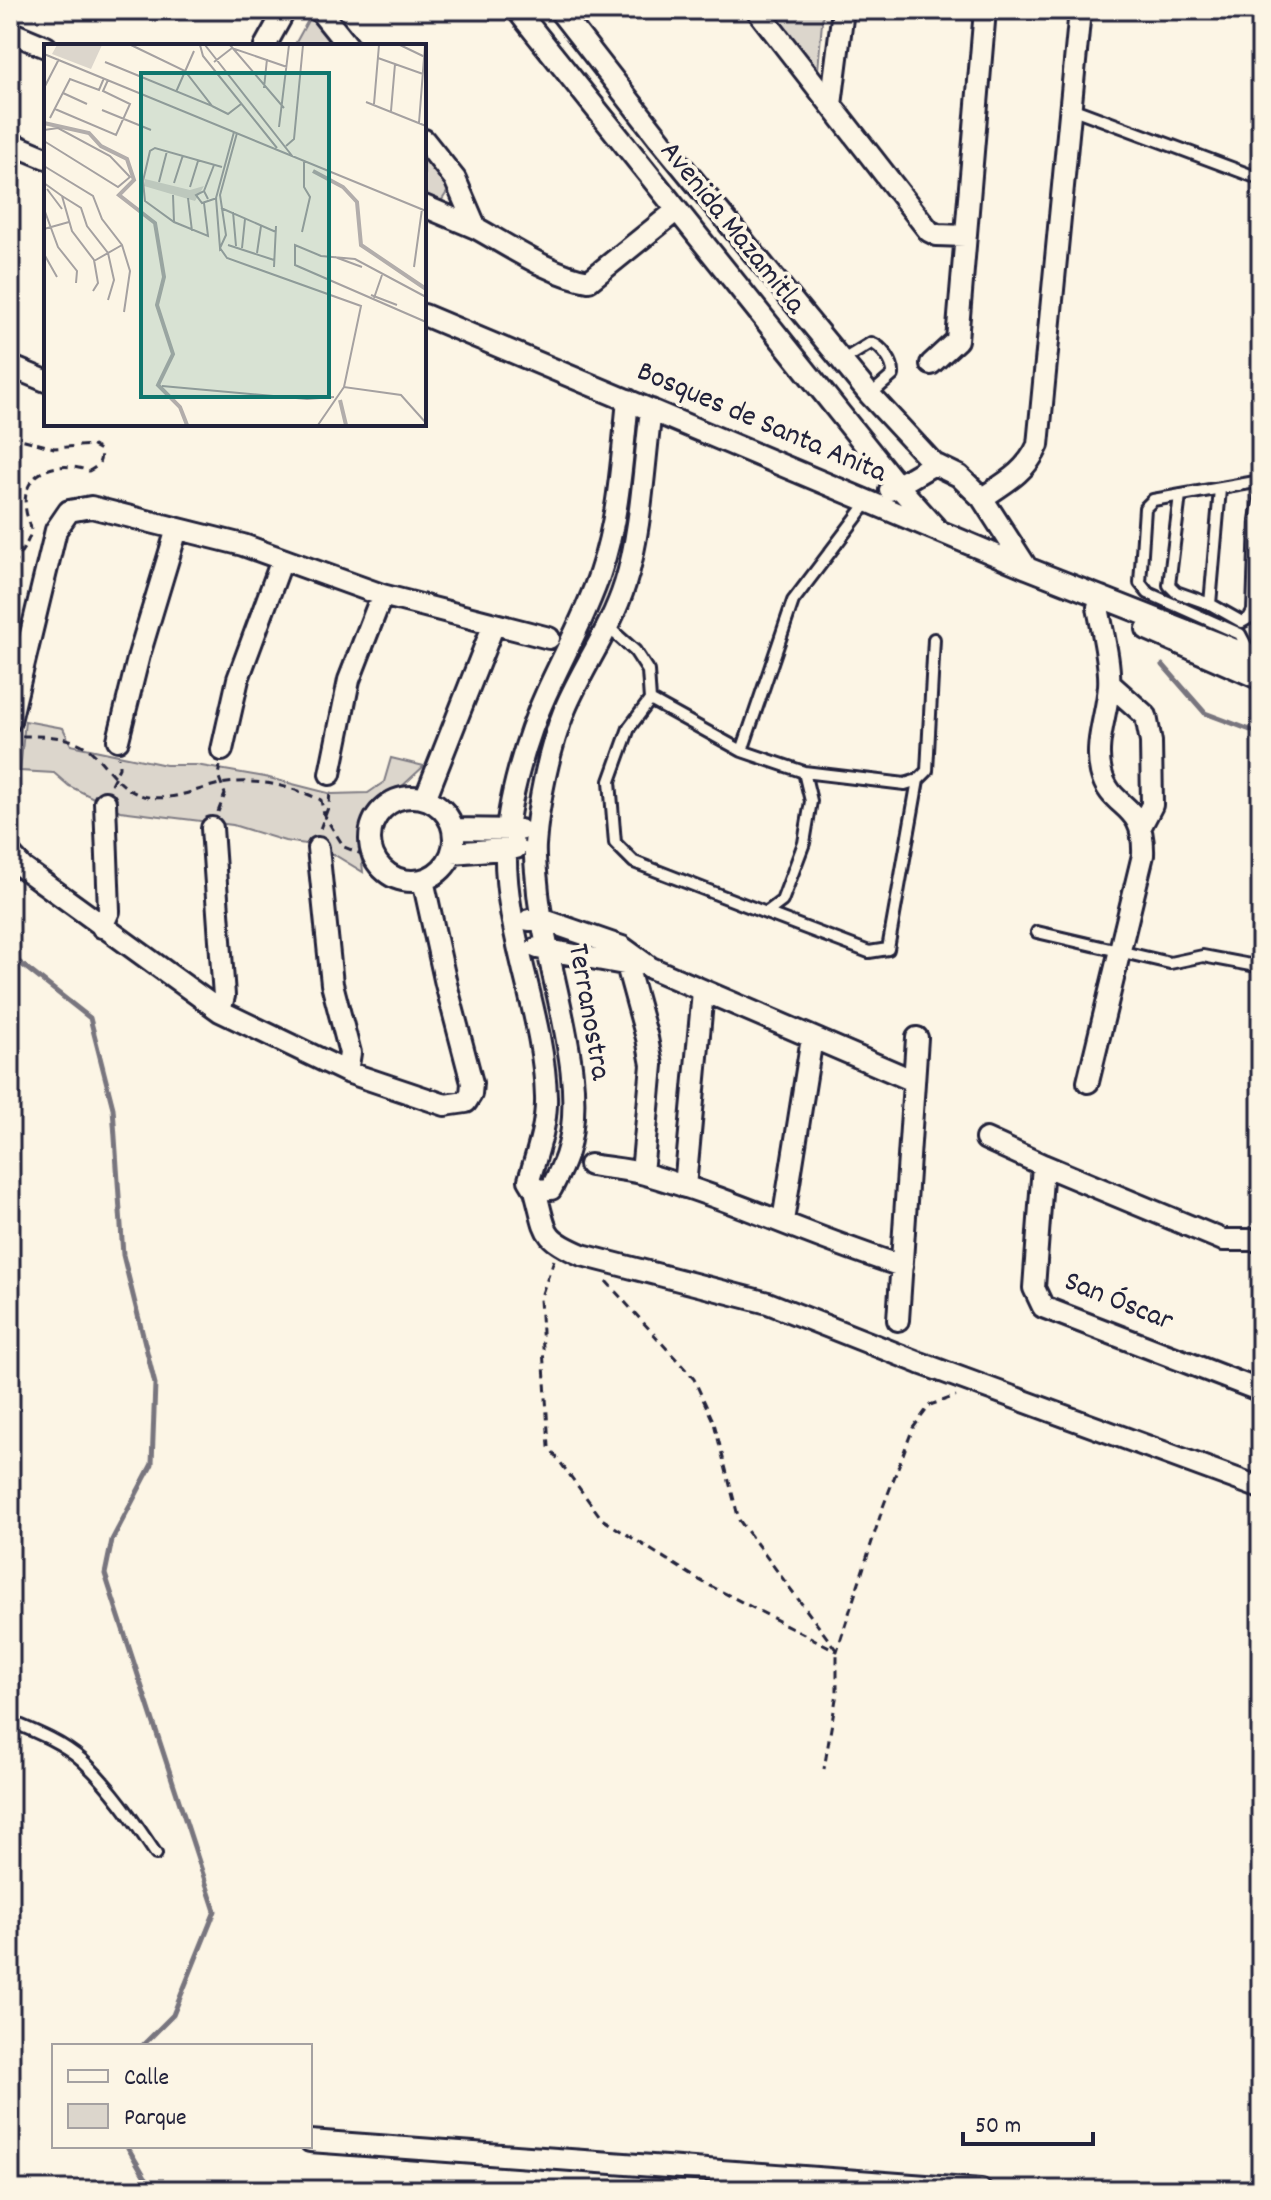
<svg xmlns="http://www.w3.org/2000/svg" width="1271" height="2200" viewBox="0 0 1271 2200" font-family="Dekko,sans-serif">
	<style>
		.green { fill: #dcd6cc; stroke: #7f7c84; stroke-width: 2 }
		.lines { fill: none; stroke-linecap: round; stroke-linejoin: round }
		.stream { stroke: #78757e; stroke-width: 5 }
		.service-casing { stroke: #22223b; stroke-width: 16 }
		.minor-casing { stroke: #22223b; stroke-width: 26 }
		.path { stroke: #22223b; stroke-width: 3; stroke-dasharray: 8 6; stroke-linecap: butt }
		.service { stroke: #fcf5e5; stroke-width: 10 }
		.minor { stroke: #fcf5e5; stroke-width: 20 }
		.labels { text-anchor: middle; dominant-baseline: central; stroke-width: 8; stroke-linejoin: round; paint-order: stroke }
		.street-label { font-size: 30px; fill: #22223b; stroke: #fcf5e5 }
		.inset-river { fill: none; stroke: #b2adab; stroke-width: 4 }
		.inset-road { fill: none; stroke: #a5a1a1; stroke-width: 2 }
		.view { fill: #0f766e; fill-opacity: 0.15; stroke: #0f766e; stroke-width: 4 }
		.inset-edge { fill: none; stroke: #22223b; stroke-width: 4 }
	</style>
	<rect width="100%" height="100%" fill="#fcf5e5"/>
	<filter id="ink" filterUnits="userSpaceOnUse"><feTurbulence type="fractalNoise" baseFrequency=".0125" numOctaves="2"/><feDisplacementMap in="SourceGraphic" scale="16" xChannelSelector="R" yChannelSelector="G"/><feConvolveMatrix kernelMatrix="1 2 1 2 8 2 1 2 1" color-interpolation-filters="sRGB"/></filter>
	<g filter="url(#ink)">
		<!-- green -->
		<path class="green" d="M769,10H823L818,70Z
			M312,13L338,46H294Z
			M424,152L451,186L438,206L424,199Z
			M25,721L63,728L71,745L166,765H196L265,777L332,794L368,793L384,782L391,758L424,766L398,790L374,803L359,833L363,872L320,846L285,841L233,825L120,811L69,786L54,773L20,771Z"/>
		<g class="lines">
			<!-- stream -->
			<path class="stream" d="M1163,665L1205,713L1261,734
				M10,955L90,1018L113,1108L123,1255L155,1384L152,1464L112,1540L105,1574L215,1911L173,2015L142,2046
				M127,2146L145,2177L157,2190"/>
			<defs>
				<path id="service" d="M1071,108L1261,179
					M843,360L871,343C882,346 894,363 893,375L870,395
					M1180,495L1169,585L1176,592L1210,604L1242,622L1249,618L1253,611L1256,520L1261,491
					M1210,604L1220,489
					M608,627L635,651L648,671L650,700L629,728L610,781L615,843L634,862L766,913L782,901L804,843L811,801L804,772L742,751L650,700
					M1251,655L1240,634L1148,593L1140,583L1145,508L1153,500L1261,481
					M742,751L793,601L868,502
					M804,772L905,784L918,780L927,771L934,639
					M766,913L869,952L888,949L918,780
					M1037,932L1170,963L1203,956L1261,967
					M10,1721C34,1731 62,1742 82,1760C111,1787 134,1821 156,1854"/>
				<path id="minor" d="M319,10L348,46
					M517,10L898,486L935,527
					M559,10L661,141L870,395L934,464L959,476L982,498L1027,568
					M757,10L929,231L937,235L965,236
					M10,32L46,47
					M265,46L285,10
					M831,105L843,10
					M424,140L455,179L476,228L424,206
					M10,143L46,158
					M476,228C509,246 553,276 589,281L677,210
					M424,315L1027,568L1261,660
					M931,364L957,340L985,10
					M10,366L46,381
					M628,400C622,458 619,517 600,573C586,615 564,654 546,694C527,735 507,802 506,846C503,932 544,1012 546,1097C547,1125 537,1153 529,1180L535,1190L551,1189C556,1179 562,1168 566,1156C591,1080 546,972 538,893C537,878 534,861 535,845C538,802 549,749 565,709C583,666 611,629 625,584C641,534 644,463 651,410
					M890,490L934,464
					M982,498C1005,483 1027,471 1038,445L1080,10
					M1147,629L1261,679
					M1110,684L1146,716L1151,742L1152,805L1141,826
					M10,721L56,530L69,511L91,507L243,545L382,595L549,638
					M118,740L139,655L177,529
					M222,750L238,679L282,560
					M330,774L349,680L382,595
					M370 839a42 42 0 1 1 84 0a42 42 0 1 1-84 0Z
					M425,799L494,624
					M212,828L224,996L220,1011
					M453,829L520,830
					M318,848L332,984L350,1053L347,1072
					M452,853L516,848
					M10,854L23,868L220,1011L347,1072L445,1105L466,1102L471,1094L472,1083L446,984L423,880
					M529,920L541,919L622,947L651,968L914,1081
					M102,927L109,911L105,802
					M622,947L647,1038L652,1065L642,1173
					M537,948L635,966
					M1088,1082L1143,855C1145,800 1111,812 1101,772C1094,743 1107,715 1109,686C1111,664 1102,630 1098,607L1101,597
					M986,1139L1043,1165
					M590,1165C608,1168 627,1169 645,1174C733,1199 815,1239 902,1266
					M685,1187L703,991
					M535,1190C547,1232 540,1237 582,1255L768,1303L920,1363L1261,1488
					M783,1221L812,1038
					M1261,1240H1223L1043,1165L1034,1288L1043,1307L1261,1391
					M898,1320L917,1038
					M310,2141L981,2190"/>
			</defs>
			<!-- service casing -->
			<use href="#service" class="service-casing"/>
			<!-- minor casing -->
			<use href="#minor" class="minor-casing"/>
			<!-- path -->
			<path class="path" d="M10,436L54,448L91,445L100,450C102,462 99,466 89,471C58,459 19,471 26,511C27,519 33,526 30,535C26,549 14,559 10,573
				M10,604L21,598
				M22,736C43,736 69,735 87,748C105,761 120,793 148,797C173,801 196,789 220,784C256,778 289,785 321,800L324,815L344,847L374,859
				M111,784L119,768V757
				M218,812L225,794L218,775L220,766
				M320,829L329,805L330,790
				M554,1260L540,1299L549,1447L602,1519L701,1581L837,1651L883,1507L913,1428L930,1405L956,1396
				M606,1281L694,1379L714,1423L739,1520L837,1651V1693L824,1769"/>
			<!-- service -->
			<use href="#service" class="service"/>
			<!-- minor -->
			<use href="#minor" class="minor"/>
		</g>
	</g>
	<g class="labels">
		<!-- street labels -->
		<g class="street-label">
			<text transform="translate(731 229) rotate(51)">Avenida Mazamitla</text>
			<text transform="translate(761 424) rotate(23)">Bosques de Santa Anita</text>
			<text transform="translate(587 1012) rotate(80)">Terranostra</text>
			<text transform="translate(1118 1303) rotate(22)">San Óscar</text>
		</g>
	</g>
	<!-- overview -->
	<g transform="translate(44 44)">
		<rect width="382" height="382" fill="#fcf5e5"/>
		<path d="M13,1H58L47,25L8,10ZM101,135L146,146L160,142L151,157L100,142Z" fill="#dcd6cc"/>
		<path class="inset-river" d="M0,79L45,89L57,102L83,115L90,136L75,151L111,179L120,233L113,261L129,310L114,341L136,363L143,381M269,127L299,143L313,158L317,201L382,245M296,356L302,381"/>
		<path class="inset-road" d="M156,1L159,12L233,104M161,1L249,113M186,1L240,64M356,1L381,13M0,10L382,167M334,14L379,30M61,18L168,62L141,27L87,1M170,18L188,4L243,23M0,44L15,15M220,44L223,15M132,48L150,7M19,49L43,60M322,58L382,82M330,60L335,1M168,62L184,70L197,60M11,65L72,91L86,60L59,47L64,36M58,66L107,86M347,67L351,20M6,74L26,35L55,46L60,34M375,79L381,1M235,83L245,1M0,86L14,84L66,112L86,133L74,143L0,97M190,88L172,154L176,204L182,191L176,151L193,89M242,102L250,95L259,1M0,122L49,152L58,175L78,201L86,227L80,268M115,138L123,107M0,139L18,152L28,187L50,216L54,239L49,247M130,139L139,111M146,143L154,117M3,145L18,165M160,147L170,121M129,151L130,178M18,152L37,164L43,182L64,209L70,236L64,256M144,154L148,187M164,155L160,147L152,151L158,159L173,154M160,159L164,192L130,178L101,157L99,137L106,107L111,104L178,123M177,164L232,188M0,165L14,203L33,227L32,239M189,168L192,202M0,185L25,178M258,188L266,153L260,143V117M184,201L230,216M176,204L183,214L317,262L300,343M198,204L201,175M213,209L217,182M0,210L13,233M291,213L318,223M50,217L78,201M230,223L232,182M370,223L378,165M327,251L353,261M382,253L311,215L277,212L251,201V221L382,278M330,254L338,231M382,311V366M118,342L263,355L290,353M274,381L300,343L357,351L382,379"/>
		<path class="view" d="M97,29H285V353H97Z"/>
		<rect width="382" height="382" class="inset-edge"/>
	</g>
	<!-- margin -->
	<rect width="1271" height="2200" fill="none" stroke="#fcf5e5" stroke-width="40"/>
	<rect x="20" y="20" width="1231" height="2160" fill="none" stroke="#22223b" stroke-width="3" filter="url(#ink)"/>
	<!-- legend -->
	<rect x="52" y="2044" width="260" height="104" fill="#fcf5e5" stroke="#a5a1a1" stroke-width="2"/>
	<rect x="68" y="2070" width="40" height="12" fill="#fcf5e5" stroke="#a5a1a1" stroke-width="2"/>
	<text x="124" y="2084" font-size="24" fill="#22223b">Calle</text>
	<rect x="68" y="2104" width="40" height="24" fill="#dcd6cc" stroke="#a5a1a1" stroke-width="2"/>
	<text x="124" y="2124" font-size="24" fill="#22223b">Parque</text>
	<!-- scale -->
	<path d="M963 2132v12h130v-12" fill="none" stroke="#22223b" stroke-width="4"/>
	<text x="975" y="2132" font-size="24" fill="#22223b" stroke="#fcf5e5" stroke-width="6" paint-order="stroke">50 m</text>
</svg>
